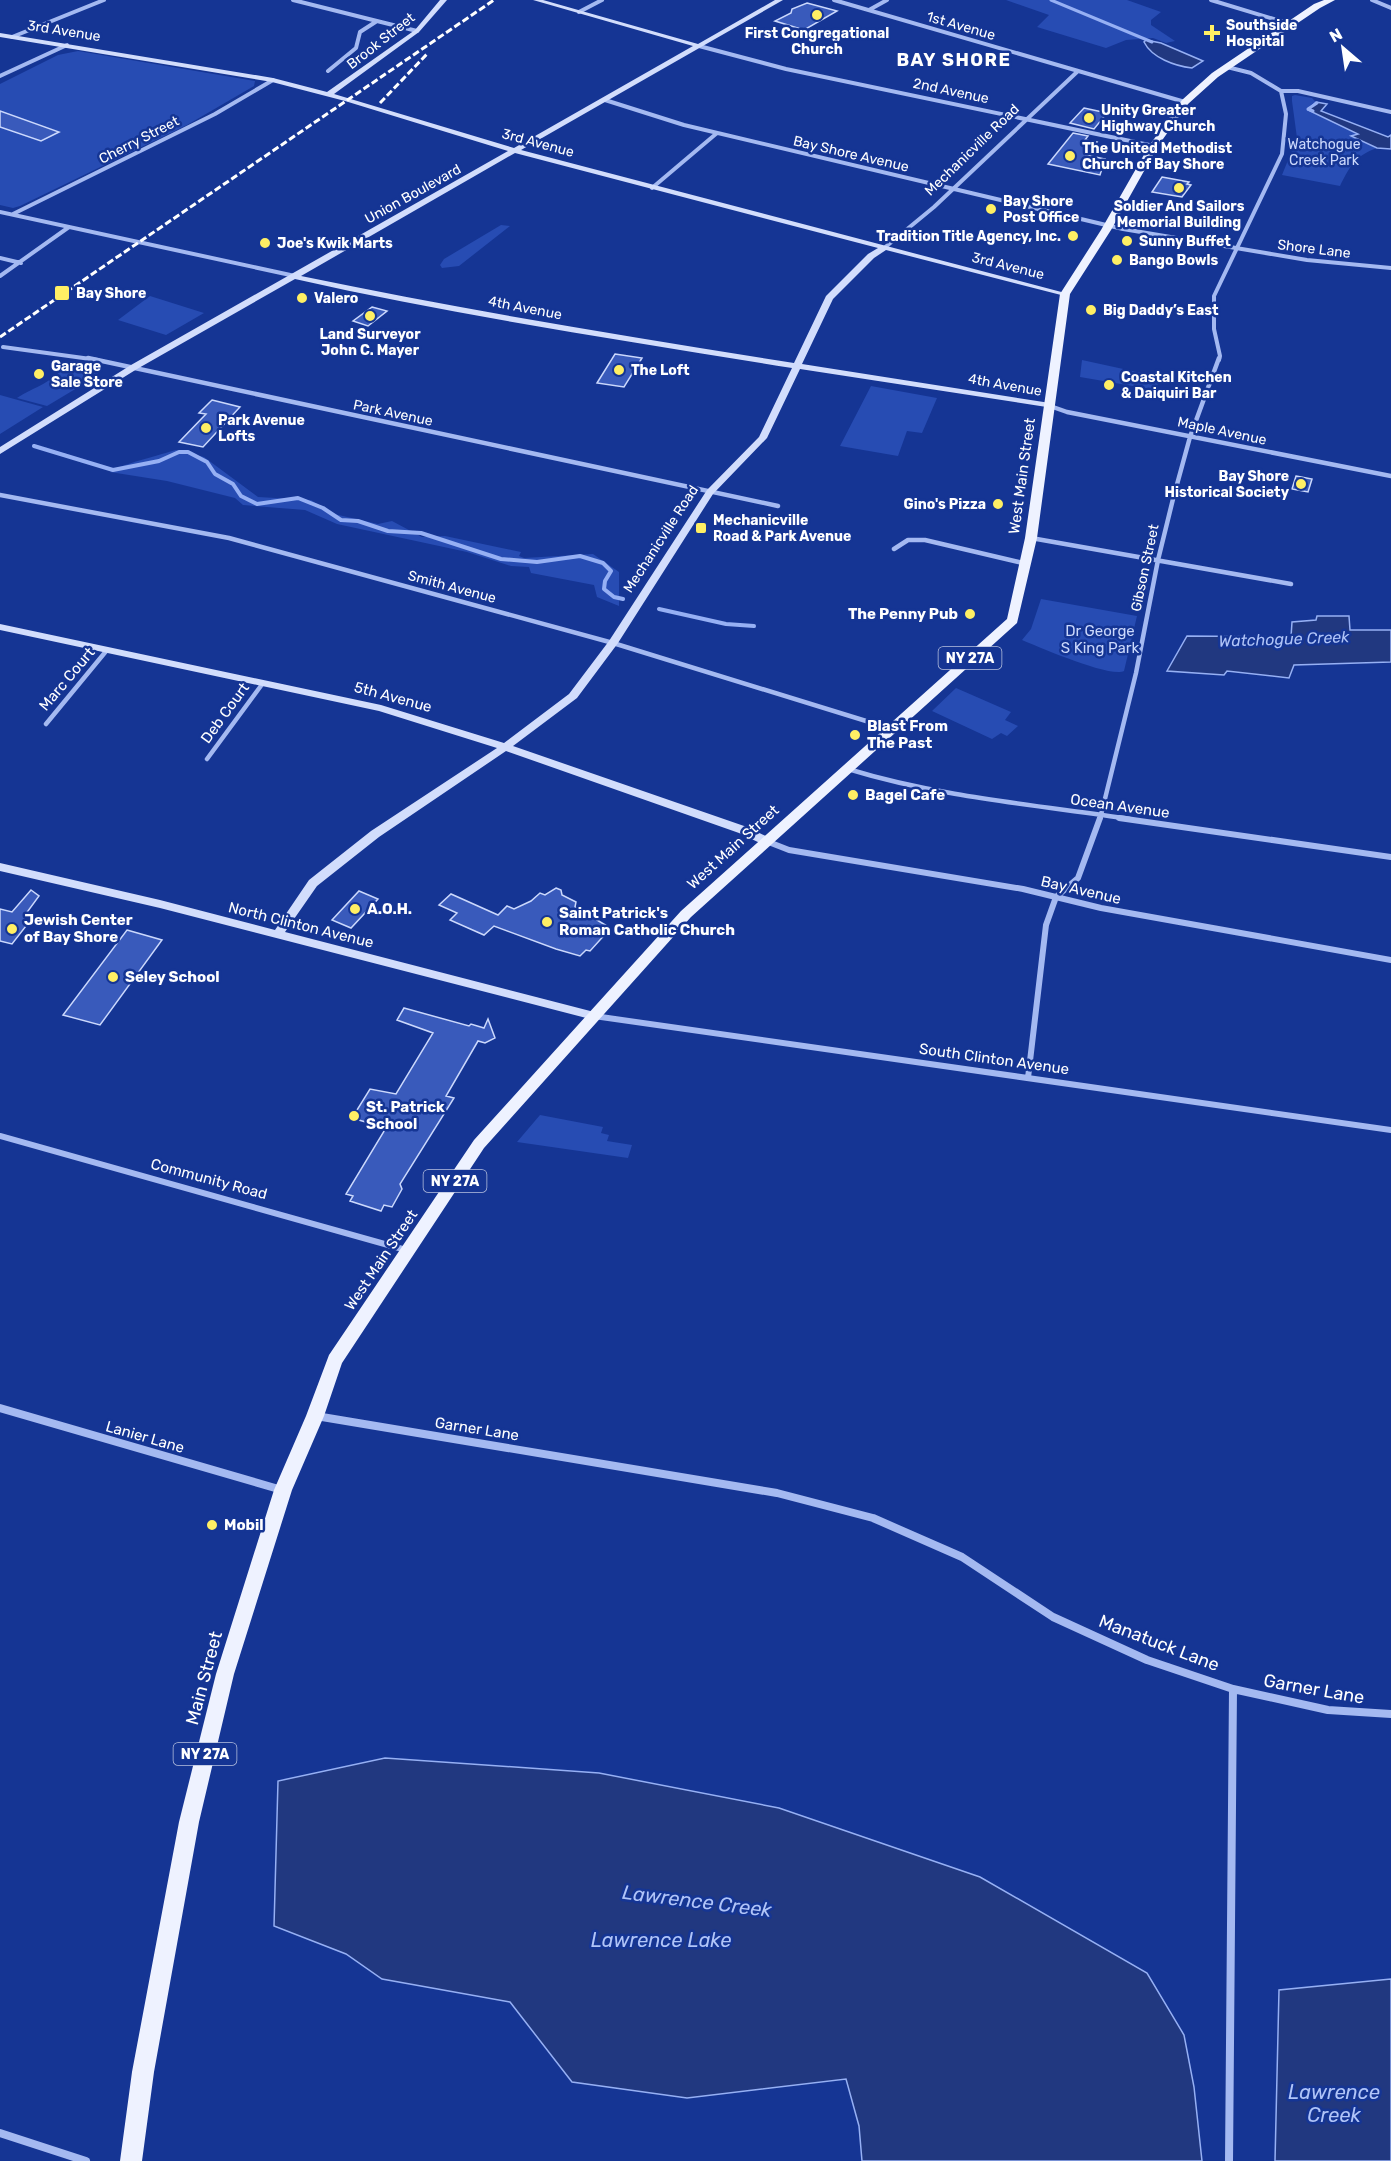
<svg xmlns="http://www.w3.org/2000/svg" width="1391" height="2161" viewBox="0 0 1391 2161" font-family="Rubik,sans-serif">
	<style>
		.green { fill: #274cb3 }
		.water { fill: #213880; stroke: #96b0f4; stroke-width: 1.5 }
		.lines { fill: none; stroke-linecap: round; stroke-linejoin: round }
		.stream-far1 { stroke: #96b0f4; stroke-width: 3 }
		.stream { stroke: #96b0f4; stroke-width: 4 }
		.building { fill: #395abb; stroke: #cbd8fc; stroke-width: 1.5 }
		.street-far3 { stroke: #a4b9f1; stroke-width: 4 }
		.street-far2 { stroke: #a4b9f1; stroke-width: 4.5 }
		.street-far1 { stroke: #a4b9f1; stroke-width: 6 }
		.street { stroke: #a4b9f1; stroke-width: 8 }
		.secondary { fill: #d2ddfc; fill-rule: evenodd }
		.primary { fill: #eef2ff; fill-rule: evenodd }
		.rail { stroke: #fff; stroke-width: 3; stroke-dasharray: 7 3; stroke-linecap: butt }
		.poi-dot { fill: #ffef64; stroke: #153594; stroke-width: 2 }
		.labels { text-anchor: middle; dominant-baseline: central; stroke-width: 5; stroke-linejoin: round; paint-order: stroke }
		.far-poi-label { font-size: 14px; font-weight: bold; fill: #fff; stroke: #153594; text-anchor: start }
		.far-street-label { font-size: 14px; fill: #fff; stroke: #153594 }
		.far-park-label { font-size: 14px; fill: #cbd8fc; stroke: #153594 }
		.shield { fill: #153594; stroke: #b9c2df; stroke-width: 1.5 }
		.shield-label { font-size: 14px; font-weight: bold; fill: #fff }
		.street-label { font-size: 15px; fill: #fff; stroke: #153594 }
		.poi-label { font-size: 15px; font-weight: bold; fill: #fff; stroke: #153594; text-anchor: start }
		.park-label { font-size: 15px; fill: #cbd8fc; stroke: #153594 }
		.water-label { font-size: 16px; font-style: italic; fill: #b0c4f8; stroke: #153594 }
		.far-district-label { font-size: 18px; font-weight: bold; letter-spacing: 1.5px; fill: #fff; stroke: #153594 }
		.near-street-label { font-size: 18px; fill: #fff; stroke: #153594 }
		.near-water-label { font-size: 20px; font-style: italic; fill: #b0c4f8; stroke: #153594 }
	</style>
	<rect width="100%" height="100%" fill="#153594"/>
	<!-- green -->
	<path class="green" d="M1006,0H1127L1161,12L1151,20V25L1175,41L1166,43L1153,38L1126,40L1106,48L1037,27L1049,15Z
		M78,51L255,81L254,86L187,125L20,206L13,208L0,205V84L58,55Z
		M1295,95L1312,98L1317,103L1309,110L1359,134L1352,137L1377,148C1355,156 1350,166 1340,186L1282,175L1297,138L1292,101V96Z
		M501,225L510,226L459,266L442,268L440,265L444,259Z
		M150,296L204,313L166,335L118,320Z
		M1082,360L1160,377L1156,390L1080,377Z
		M65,364L91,367L98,373L97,376L47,406L17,398C34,387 55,382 65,364Z
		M871,386L937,398L922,433L907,431L898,456L840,446Z
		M0,395L43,407L0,434Z
		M176,450L204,457L258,497L311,500L334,514L378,524L392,521L422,537L445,536L521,552L519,556L524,558L593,554L619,572V606L597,597L594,585L531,573L529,567L511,566L467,552L337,524L305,510L243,505L235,498L167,481L110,472C116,466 163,454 176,450Z
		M1041,599L1137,616L1124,671C1110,678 1039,647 1022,640L1031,629Z
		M956,688L1011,712L1005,720L1018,726L1007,736L1001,733L992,739L932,711Z
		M540,1115L603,1127L601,1133L609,1135L607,1141L632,1145L628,1158L517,1142Z"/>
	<!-- water -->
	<path class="water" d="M1146,40L1161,43L1203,61L1192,68C1175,66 1152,58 1144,42Z
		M1316,102L1327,104L1321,111L1388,137L1391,135V149L1377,148L1351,136L1358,134L1308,110Z
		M1317,616H1349L1350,630H1391V662L1294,665L1289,678L1227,671L1224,675L1167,671L1187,636L1291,637L1292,622L1316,620Z
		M385,1758L599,1773L779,1808L980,1877L1147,1973L1184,2035L1194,2087L1202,2161H862L859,2126L846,2079L687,2098L572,2082L510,2002L382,1979L346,1954L274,1926L278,1781Z
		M1391,1979V2161H1275L1279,1990Z"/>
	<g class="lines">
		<!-- stream-far1 -->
		<path class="stream-far1" d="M1051,0L1152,42
			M1313,111L1308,109L1317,103"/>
		<!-- stream -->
		<path class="stream" d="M34,446L113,470L159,461L179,452H188L207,462L215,474L233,484L241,496L257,504L298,498L323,508L341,520L358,521L388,531L421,533L501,559L537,562L580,556L603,563L611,571L605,581L604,589L614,597L623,599
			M659,609L726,624L754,626"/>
	</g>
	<!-- building -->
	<path class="building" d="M807,3L837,11L804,30L775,21L791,13L792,9Z
		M1084,108L1107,113L1094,129L1070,123Z
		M0,111L59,132L41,141L0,127Z
		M1073,133L1088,136L1085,140L1097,142L1086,155L1105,159L1100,175L1048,164Z
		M1162,177L1189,182L1187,184L1191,185L1182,197L1152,192Z
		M372,307L387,311L368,326L353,321Z
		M615,354L642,358L624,387L597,383Z
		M212,400L240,407L203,447L179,442L206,414L199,413Z
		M1296,476L1312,479L1308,492L1292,489Z
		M556,888L561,890L562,895L576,902L575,907L607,926L605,928L609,930L590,951L586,950L580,956L556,949L494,926L484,935L450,920L457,913L439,905L451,894L498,915L507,906L514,909L531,901L540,893L545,895Z
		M31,890L39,896L25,915L33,917L12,944L0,941V909L12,912Z
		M359,891L378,899L351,928L332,920Z
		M127,930L162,940L100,1025L63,1015Z
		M404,1008L469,1026L471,1024L484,1028L488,1019L495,1038L485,1043L478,1041L446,1096L454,1098L400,1184L402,1189L392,1207L384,1205L381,1211L350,1201L353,1196L346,1194L386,1128L352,1118L370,1089L396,1094L433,1033L397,1020Z"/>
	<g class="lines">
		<!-- street-far3 -->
		<path class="street-far3" d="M293,0L417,31
			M834,0L1185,102
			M1211,0L1290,24
			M1372,0L1391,8
			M869,10L887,0
			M579,12L602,0
			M12,37L104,0
			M699,46L786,69L1154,146
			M328,71L356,48L360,32L377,21
			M0,76L67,45
			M1281,91H1298L1391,112
			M605,100L684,125L1123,229L1307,260L1391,268
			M652,188L717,133
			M0,212L295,276
			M13,214L215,114L273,80
			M883,249L934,207L1078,71
			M0,258L21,263
			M0,276L69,227
			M3,347L98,360
			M1219,360L1220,356L1214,329V296L1282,154L1286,114L1281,91L1251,73L1227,67"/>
		<!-- street-far2 -->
		<path class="street-far2" d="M88,358L778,506
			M1050,406L1067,412L1391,476
			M0,495L229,538L613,643L892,729
			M1031,538L1291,584
			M894,549L908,540H925L1027,564
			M46,724L107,650
			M207,759L263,683
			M848,769C939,797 1036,805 1130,819
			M1100,819L1136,673L1158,560L1173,499L1190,437L1219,358"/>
		<!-- street-far1 -->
		<path class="street-far1" d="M1119,818L1391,857
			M766,841L789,850L1023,889L1101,908L1391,960
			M594,1016L1391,1130
			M1028,1078L1046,925L1056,897L1078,878L1100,818
			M0,1136L406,1250"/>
		<!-- street -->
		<path class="street" d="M0,1408L282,1490
			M316,1416L777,1493L873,1518L962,1557L1053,1617L1147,1660L1233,1689L1328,1710L1391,1714
			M0,2133L86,2161
			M1229,2161L1233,1689"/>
		<!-- secondary -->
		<path class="secondary" d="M440,0H447L419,32L334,94L514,148L693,46L533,0H543L698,44L775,0H783L521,150L1069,294L1065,296L886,250L874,258L833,299L802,364L1050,403L1053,404V408L800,369L767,438L713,494L618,643L577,698L513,746L747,827L770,838L771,841L770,844H762L739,833L506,751L379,837L317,886L285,932L598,1013L600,1016L594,1020L160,908L0,871V863L160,900L275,930L309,880L371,831L497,748L379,711L0,630V624L381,705L504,743L569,694L609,641L707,490L759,437L792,368C626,341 459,316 295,279L137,369L0,454V447L131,365L508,151L345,101L272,82L0,37V33L273,78L327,92L415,30ZM515,153L878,248L868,254L826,296L794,363C629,337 464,310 301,276Z"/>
		<!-- primary -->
		<path class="primary" d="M1324,0H1335L1320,8L1218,77L1188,104L1158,146L1111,230L1070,294L1037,538L1017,623L691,917L484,1148L342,1363L324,1416L292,1490L234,1674L199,1822L154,2072L142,2161H120L132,2072L179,1822L216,1674L274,1490L306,1416L329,1355L474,1140L681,911L1007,619L1025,538L1060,294L1101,230L1149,146L1182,100L1212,73L1314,4Z"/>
		<!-- rail -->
		<path class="rail" d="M380,103L427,54
			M0,337L494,0"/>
	</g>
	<!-- markers -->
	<g class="poi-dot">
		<circle cx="817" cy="15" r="6"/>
		<path d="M1209 24h6v6h6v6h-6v6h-6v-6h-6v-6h6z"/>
		<circle cx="1089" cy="118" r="6"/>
		<circle cx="1070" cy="156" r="6"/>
		<circle cx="1179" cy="188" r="6"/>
		<circle cx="991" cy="209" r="6"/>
		<circle cx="1073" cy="236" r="6"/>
		<circle cx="1127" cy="241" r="6"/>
		<circle cx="265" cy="243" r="6"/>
		<circle cx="1117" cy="260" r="6"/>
		<rect x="54" y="285" width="16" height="16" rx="3"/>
		<circle cx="302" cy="298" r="6"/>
		<circle cx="1091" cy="310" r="6"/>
		<circle cx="370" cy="316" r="6"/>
		<circle cx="619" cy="370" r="6"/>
		<circle cx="39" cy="374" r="6"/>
		<circle cx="1109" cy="385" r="6"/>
		<circle cx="206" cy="428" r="6"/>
		<circle cx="1301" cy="484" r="6"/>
		<circle cx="998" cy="504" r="6"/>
		<rect x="695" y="522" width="12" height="12" rx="3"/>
		<circle cx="970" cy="614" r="6"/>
		<circle cx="855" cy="735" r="6"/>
		<circle cx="853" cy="795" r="6"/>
		<circle cx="355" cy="909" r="6"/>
		<circle cx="547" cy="922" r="6"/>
		<circle cx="12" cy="929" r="6"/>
		<circle cx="113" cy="977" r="6"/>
		<circle cx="354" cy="1116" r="6"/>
		<circle cx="212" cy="1525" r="6"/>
	</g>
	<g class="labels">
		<!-- far-poi labels -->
		<g class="far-poi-label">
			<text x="1226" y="25">Southside<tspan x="1226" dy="16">Hospital</tspan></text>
			<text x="817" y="33" text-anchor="middle">First Congregational<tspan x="817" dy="16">Church</tspan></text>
			<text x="1101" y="110">Unity Greater<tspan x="1101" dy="16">Highway Church</tspan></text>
			<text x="1082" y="148">The United Methodist<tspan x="1082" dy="16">Church of Bay Shore</tspan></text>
			<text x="1003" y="201">Bay Shore<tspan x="1003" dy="16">Post Office</tspan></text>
			<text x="1179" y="206" text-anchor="middle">Soldier And Sailors<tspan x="1179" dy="16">Memorial Building</tspan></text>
			<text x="1061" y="236" text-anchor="end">Tradition Title Agency, Inc.</text>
			<text x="1139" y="241">Sunny Buffet</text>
			<text x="277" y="243">Joe's Kwik Marts</text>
			<text x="1129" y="260">Bango Bowls</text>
			<text x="76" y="293">Bay Shore</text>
			<text x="314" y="298">Valero</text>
			<text x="1103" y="310">Big Daddy’s East</text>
			<text x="370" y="334" text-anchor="middle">Land Surveyor<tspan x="370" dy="16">John C. Mayer</tspan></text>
			<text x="51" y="366">Garage<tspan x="51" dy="16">Sale Store</tspan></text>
			<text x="631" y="370">The Loft</text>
			<text x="1121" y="377">Coastal Kitchen<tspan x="1121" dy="16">&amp; Daiquiri Bar</tspan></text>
			<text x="218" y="420">Park Avenue<tspan x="218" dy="16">Lofts</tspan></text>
			<text x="1289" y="476" text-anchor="end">Bay Shore<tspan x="1289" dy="16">Historical Society</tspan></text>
			<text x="986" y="504" text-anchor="end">Gino's Pizza</text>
			<text x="713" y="520">Mechanicville<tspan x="713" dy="16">Road &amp; Park Avenue</tspan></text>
		</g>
		<!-- far-street labels -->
		<g class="far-street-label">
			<text transform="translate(961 26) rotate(16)">1st Avenue</text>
			<text transform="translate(64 31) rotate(9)">3rd Avenue</text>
			<text transform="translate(381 41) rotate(-38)">Brook Street</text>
			<text transform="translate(951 91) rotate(12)">2nd Avenue</text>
			<text transform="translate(139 140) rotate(-27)">Cherry Street</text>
			<text transform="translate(538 143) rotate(15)">3rd Avenue</text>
			<text transform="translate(972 150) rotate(-44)">Mechanicville Road</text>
			<text transform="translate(851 154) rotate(13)">Bay Shore Avenue</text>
			<text transform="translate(413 194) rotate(-29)">Union Boulevard</text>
			<text transform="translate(1314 249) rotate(7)">Shore Lane</text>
			<text transform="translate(1008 266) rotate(14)">3rd Avenue</text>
			<text transform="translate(525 308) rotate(11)">4th Avenue</text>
			<text transform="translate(1005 385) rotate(10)">4th Avenue</text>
			<text transform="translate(393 413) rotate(12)">Park Avenue</text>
			<text transform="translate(1222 431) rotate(12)">Maple Avenue</text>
			<text transform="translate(661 539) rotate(-57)">Mechanicville Road</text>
			<text transform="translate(1145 568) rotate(-78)">Gibson Street</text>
			<text transform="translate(452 587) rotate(15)">Smith Avenue</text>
		</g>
		<!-- far-park labels -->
		<g class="far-park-label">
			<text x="1324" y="144">Watchogue<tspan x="1324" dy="16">Creek Park</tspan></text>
		</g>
		<!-- shield labels -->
		<g class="shield">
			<rect x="938.5" y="647" width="63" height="22" rx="4.5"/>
			<rect x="423.5" y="1170" width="63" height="22" rx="4.5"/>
			<rect x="173.5" y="1743" width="63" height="22" rx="4.5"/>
		</g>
		<g class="shield-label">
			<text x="970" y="658">NY 27A</text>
			<text x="455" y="1181">NY 27A</text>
			<text x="205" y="1754">NY 27A</text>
		</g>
		<!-- street labels -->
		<g class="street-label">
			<text transform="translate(1022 476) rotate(-82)">West Main Street</text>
			<text transform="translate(67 679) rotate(-50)">Marc Court</text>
			<text transform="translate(393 697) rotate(15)">5th Avenue</text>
			<text transform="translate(225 713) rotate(-54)">Deb Court</text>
			<text transform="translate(1120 806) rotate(8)">Ocean Avenue</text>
			<text transform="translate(733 847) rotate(-42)">West Main Street</text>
			<text transform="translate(1081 890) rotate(13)">Bay Avenue</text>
			<text transform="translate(301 925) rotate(14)">North Clinton Avenue</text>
			<text transform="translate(994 1059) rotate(8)">South Clinton Avenue</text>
			<text transform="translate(209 1179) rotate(15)">Community Road</text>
			<text transform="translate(381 1260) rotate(-56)">West Main Street</text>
			<text transform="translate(477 1429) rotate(9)">Garner Lane</text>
			<text transform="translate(145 1437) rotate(16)">Lanier Lane</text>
		</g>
		<!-- poi labels -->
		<g class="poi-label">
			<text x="958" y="614" text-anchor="end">The Penny Pub</text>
			<text x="867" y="726">Blast From<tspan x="867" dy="17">The Past</tspan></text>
			<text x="865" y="795">Bagel Cafe</text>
			<text x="367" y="909">A.O.H.</text>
			<text x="559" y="913">Saint Patrick's<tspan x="559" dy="17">Roman Catholic Church</tspan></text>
			<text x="24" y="920">Jewish Center<tspan x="24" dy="17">of Bay Shore</tspan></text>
			<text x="125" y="977">Seley School</text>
			<text x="366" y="1107">St. Patrick<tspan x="366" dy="17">School</tspan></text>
			<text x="224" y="1525">Mobil</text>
		</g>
		<!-- park labels -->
		<g class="park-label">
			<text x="1100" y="631">Dr George<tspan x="1100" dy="17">S King Park</tspan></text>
		</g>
		<!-- water labels -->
		<g class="water-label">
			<text transform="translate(1284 639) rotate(-2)">Watchogue Creek</text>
		</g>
		<!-- far-district labels -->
		<g class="far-district-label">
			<text x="954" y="60">BAY SHORE</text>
		</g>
		<!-- near-street labels -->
		<g class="near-street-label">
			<text transform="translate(1159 1643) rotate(21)">Manatuck Lane</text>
			<text transform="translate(204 1678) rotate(-75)">Main Street</text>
			<text transform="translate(1314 1689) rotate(10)">Garner Lane</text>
		</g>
		<!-- near-water labels -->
		<g class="near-water-label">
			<text transform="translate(697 1901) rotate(7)">Lawrence Creek</text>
			<text x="661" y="1940">Lawrence Lake</text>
			<text x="1334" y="2092">Lawrence<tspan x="1334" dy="23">Creek</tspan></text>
		</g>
	</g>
	<!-- north arrow -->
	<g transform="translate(1343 48) rotate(331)" stroke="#153594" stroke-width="4.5" paint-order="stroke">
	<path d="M0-4.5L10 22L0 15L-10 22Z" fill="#ffffff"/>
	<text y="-9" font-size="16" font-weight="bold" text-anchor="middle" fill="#ffffff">N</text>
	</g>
</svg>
